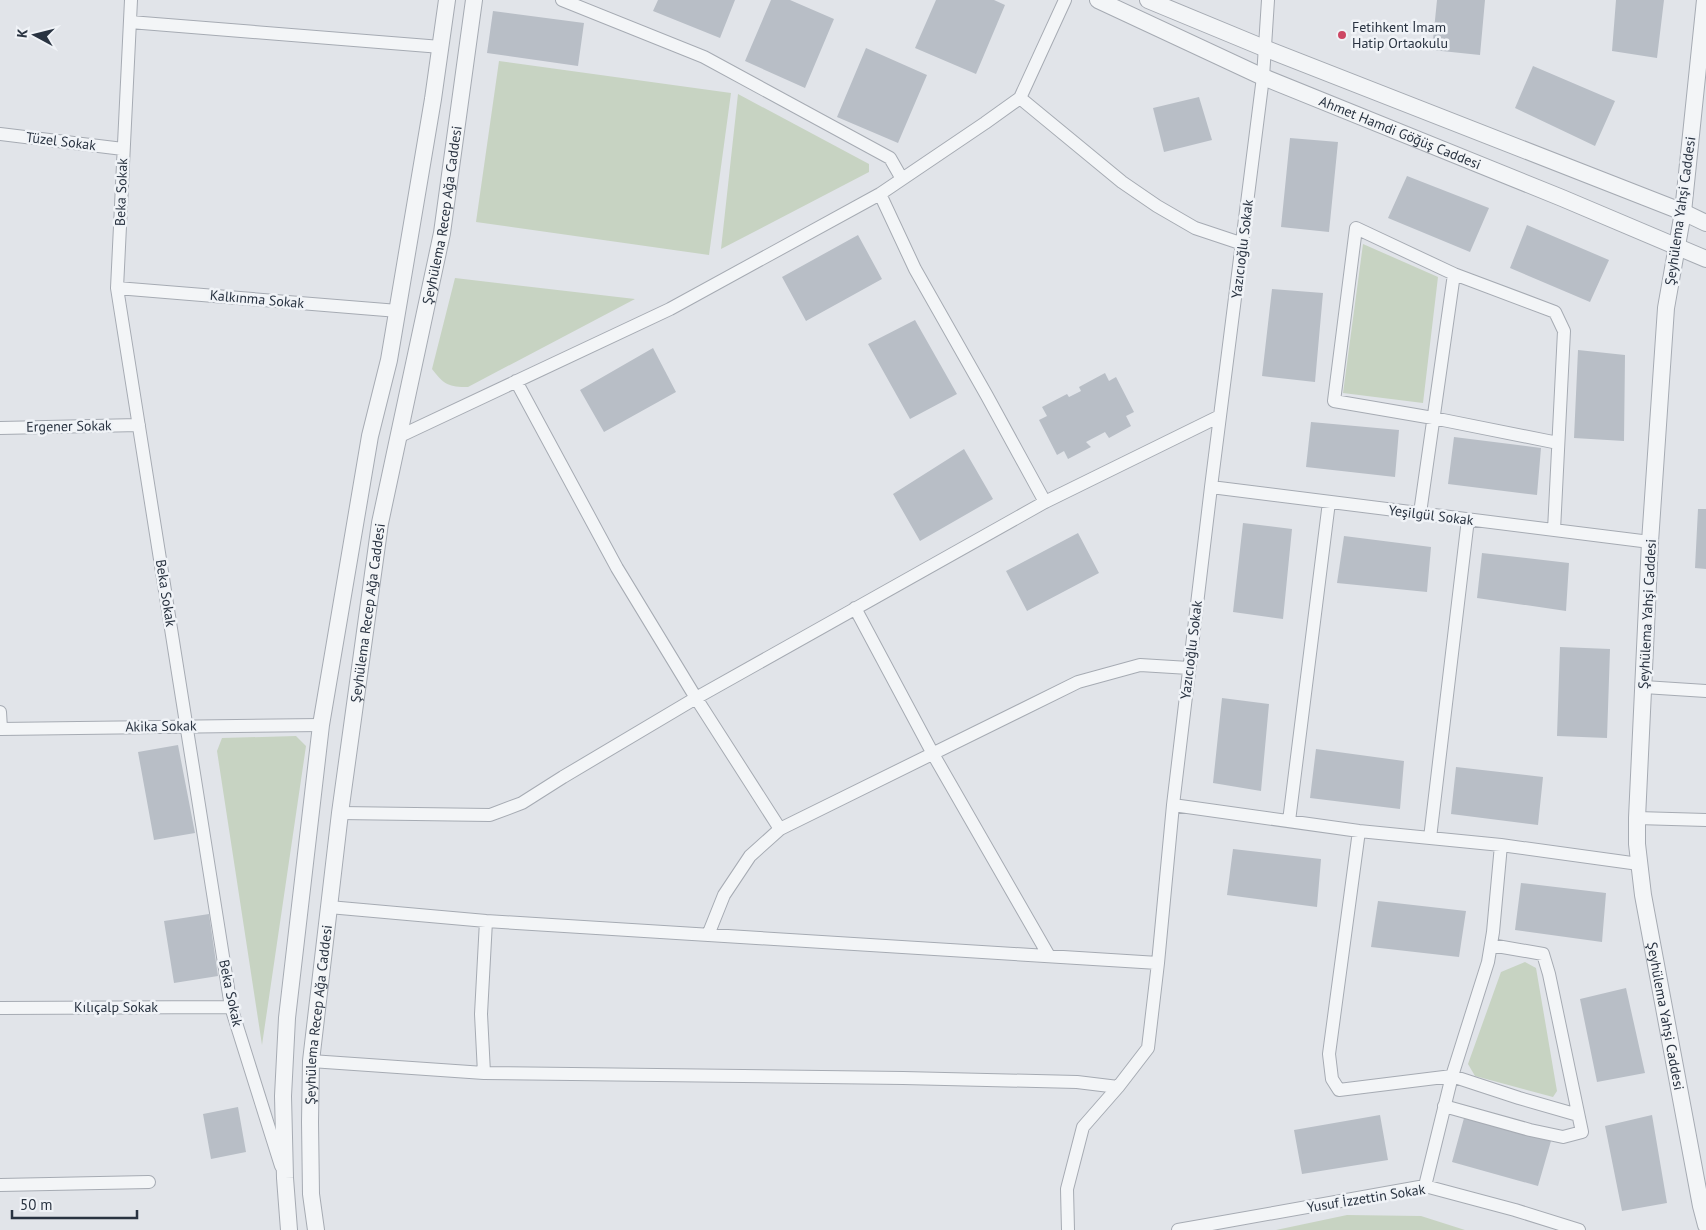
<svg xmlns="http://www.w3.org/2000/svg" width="1706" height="1230" viewBox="0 0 1706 1230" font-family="'PT Sans',sans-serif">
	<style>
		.green { fill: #c7d3c2 }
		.building { fill: #b8bec6 }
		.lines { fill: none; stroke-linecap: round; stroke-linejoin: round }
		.minor-casing { stroke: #a6abb3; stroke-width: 14 }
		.tertiary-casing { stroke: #a6abb3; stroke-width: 18 }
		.minor { stroke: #f3f5f7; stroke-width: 12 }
		.tertiary { stroke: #f3f5f7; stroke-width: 16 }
		.poi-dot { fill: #cd4764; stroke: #f0f3f7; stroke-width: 2 }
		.labels { text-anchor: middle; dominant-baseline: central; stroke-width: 5; stroke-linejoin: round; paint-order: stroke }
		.poi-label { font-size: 14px; fill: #293341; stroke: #f0f3f7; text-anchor: start }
		.street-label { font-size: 14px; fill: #293341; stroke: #f0f3f7 }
	</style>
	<rect width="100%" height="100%" fill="#e1e4e9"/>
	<!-- green -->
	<path class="green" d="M499,61L731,93L709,255L476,222Z
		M738,94L869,164V172L721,249Z
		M1363,244L1438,277L1423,403L1343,393Z
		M455,278L635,299L468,387C449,387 444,385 432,369Z
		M296,736L306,746L262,1045L217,751L222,738Z
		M1525,962L1536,968L1557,1091L1553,1097L1475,1076L1468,1064L1501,972Z
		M1347,1215L1421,1216L1465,1230H1276Z"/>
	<!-- building -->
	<path class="building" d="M658,0H735L720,38L653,11Z
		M771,0H790L834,19L805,88L745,61Z
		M936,0H994L1005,5L976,74L915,48Z
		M1437,0H1485L1480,55L1432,50Z
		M1616,0H1664L1657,58L1612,51Z
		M493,11L584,23L578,66L487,53Z
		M866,48L927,75L898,143L837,117Z
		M1533,66L1615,101L1595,146L1515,108Z
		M1199,97L1212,140L1164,152L1153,108Z
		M1290,138L1338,142L1329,232L1281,227Z
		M1407,176L1489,208L1470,252L1388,218Z
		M1527,225L1609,260L1590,302L1510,268Z
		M858,235L882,279L806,321L782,277Z
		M1272,289L1323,293L1315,382L1262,376Z
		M915,320L957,394L910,419L868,344Z
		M653,348L676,392L604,432L580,390Z
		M1578,350L1625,355L1624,441L1574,438Z
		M1105,373L1109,381L1116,377L1134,412L1126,416L1131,426L1109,438L1105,432L1086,442L1091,447L1068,459L1064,451L1057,455L1039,420L1047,416L1042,407L1067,394L1069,397L1081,391L1079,387Z
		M1311,422L1399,430L1395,477L1306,467Z
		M1454,437L1541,448L1537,495L1448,484Z
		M964,449L993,499L920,541L893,494Z
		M1698,509H1706V569L1695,568Z
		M1243,523L1292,529L1283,619L1233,612Z
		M1078,533L1099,573L1027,611L1006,571Z
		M1344,536L1431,547L1427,592L1337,583Z
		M1482,553L1569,563L1566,611L1477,598Z
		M1560,647L1610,649L1607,738L1557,736Z
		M1222,698L1269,704L1261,791L1213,783Z
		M178,745L195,833L154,840L138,752Z
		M1316,749L1404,761L1400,809L1310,798Z
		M1456,767L1543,777L1538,825L1451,814Z
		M1233,849L1321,859L1317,907L1227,895Z
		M1521,883L1606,893L1602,942L1515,930Z
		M1378,901L1466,911L1459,957L1371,947Z
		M209,914L218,976L174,983L164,921Z
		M1626,988L1645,1073L1597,1082L1580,999Z
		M238,1107L246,1152L211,1159L203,1114Z
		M1380,1115L1388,1160L1302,1174L1294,1130Z
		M1652,1115L1667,1203L1622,1211L1605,1126Z
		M1464,1118L1551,1141L1538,1186L1452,1162Z"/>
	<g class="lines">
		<defs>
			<path id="minor" d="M131,0L117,288L231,1007L281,1166
				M562,0L704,57L890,158L902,179
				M130,22L441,47
				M1020,98L1122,182L1157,206L1195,228L1243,244
				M0,134L123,149
				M880,194L915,269L987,396L1045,502
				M1454,274L1356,228L1334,401L1433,418L1558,443
				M117,288L398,311
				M516,381L617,568L696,698L780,829
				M0,428L139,425
				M398,437L670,309L880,194L985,123L1020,98L1065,0
				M1211,487L1650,542
				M1420,513L1454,274L1555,312L1564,331L1554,530
				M855,608L933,754L1049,956
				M1644,687L1706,691
				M0,712L1,729
				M0,729L321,725
				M1173,805L1359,831L1501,845L1639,864
				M340,813L490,815L522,803L563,777L696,698L1045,502L1220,416
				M1637,818L1706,820
				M1289,821L1329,502
				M1359,831L1329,1054L1332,1079L1339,1090L1452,1076L1519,1098L1578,1115
				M1430,838L1468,519
				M329,907L486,921L1158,963
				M708,935L724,895L750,856L780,829L1078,682L1140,665L1189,668
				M0,1008L231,1007
				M311,1061L484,1073L903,1078L1077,1082L1118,1087
				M484,1073L481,1014L486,921
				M1444,1106L1530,1130L1563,1137L1582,1132L1549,974L1543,954L1491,945
				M0,1185L149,1182
				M1425,1186L1452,1076L1488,962L1493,932L1501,845
				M1068,1230L1067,1189L1083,1127L1118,1087L1148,1048L1158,963L1173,805L1211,487L1263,77L1268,0
				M1178,1230L1425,1186L1515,1210L1579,1230"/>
			<g id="tertiary">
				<path id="s1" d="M1098,0L1263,77L1562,198L1706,259"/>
				<path d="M1148,0L1264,48L1683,212L1706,223"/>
				<path id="s2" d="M1705,0L1683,212L1666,308L1650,542L1637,818V844L1643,895L1701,1206L1706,1225"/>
				<path d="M289,1230L285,1178L283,1096L287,1018L321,725L370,436L389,360L433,99L447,0"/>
				<path id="s3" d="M316,1230L311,1194L310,1122L311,1061L340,813L380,523L442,233L474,0"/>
			</g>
		</defs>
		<!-- minor casing -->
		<use href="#minor" class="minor-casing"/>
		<!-- tertiary casing -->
		<use href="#tertiary" class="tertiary-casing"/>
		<!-- minor -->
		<use href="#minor" class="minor"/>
		<!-- tertiary -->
		<use href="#tertiary" class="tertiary"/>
	</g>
	<!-- markers -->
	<circle class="poi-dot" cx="1342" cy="35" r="5"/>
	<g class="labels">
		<!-- poi labels -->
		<g class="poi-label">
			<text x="1352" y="27">Fetihkent İmam<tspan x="1352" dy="16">Hatip Ortaokulu</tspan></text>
		</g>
		<!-- street labels -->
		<g class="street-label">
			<text stroke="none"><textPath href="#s1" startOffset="330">Ahmet Hamdi Göğüş Caddesi</textPath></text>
			<text transform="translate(61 141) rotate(7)">Tüzel Sokak</text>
			<text transform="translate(121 192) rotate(-88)">Beka Sokak</text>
			<text transform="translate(1680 211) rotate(-82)">Şeyhülema Yahşi Caddesi</text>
			<text stroke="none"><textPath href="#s3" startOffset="1026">Şeyhülema Recep Ağa Caddesi</textPath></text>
			<text transform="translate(1242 249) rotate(-83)">Yazıcıoğlu Sokak</text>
			<text transform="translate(257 299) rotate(5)">Kalkınma Sokak</text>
			<text transform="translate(69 426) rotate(-1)">Ergener Sokak</text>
			<text transform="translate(1431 515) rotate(7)">Yeşilgül Sokak</text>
			<text transform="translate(166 593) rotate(81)">Beka Sokak</text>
			<text stroke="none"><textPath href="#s3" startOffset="621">Şeyhülema Recep Ağa Caddesi</textPath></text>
			<text transform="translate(1647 614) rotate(-87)">Şeyhülema Yahşi Caddesi</text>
			<text transform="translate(1191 650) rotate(-83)">Yazıcıoğlu Sokak</text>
			<text transform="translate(161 726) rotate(-1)">Akika Sokak</text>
			<text transform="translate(231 993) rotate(78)">Beka Sokak</text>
			<text x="116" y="1007">Kılıçalp Sokak</text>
			<text stroke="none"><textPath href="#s3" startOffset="216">Şeyhülema Recep Ağa Caddesi</textPath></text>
			<text stroke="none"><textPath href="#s2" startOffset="1022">Şeyhülema Yahşi Caddesi</textPath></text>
			<text transform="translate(1366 1198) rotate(-9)">Yusuf İzzettin Sokak</text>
		</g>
	</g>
	<!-- north arrow -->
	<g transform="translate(35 35) rotate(277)" stroke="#f0f3f7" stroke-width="4" paint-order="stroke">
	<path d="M0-4L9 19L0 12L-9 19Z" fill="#293341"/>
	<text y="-8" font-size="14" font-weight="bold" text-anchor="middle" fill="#293341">K</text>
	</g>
	<!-- scale -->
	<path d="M12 1210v8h125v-8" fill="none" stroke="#293341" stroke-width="2.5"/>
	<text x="20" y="1210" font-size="15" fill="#293341" stroke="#f0f3f7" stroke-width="4" paint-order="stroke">50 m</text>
</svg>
